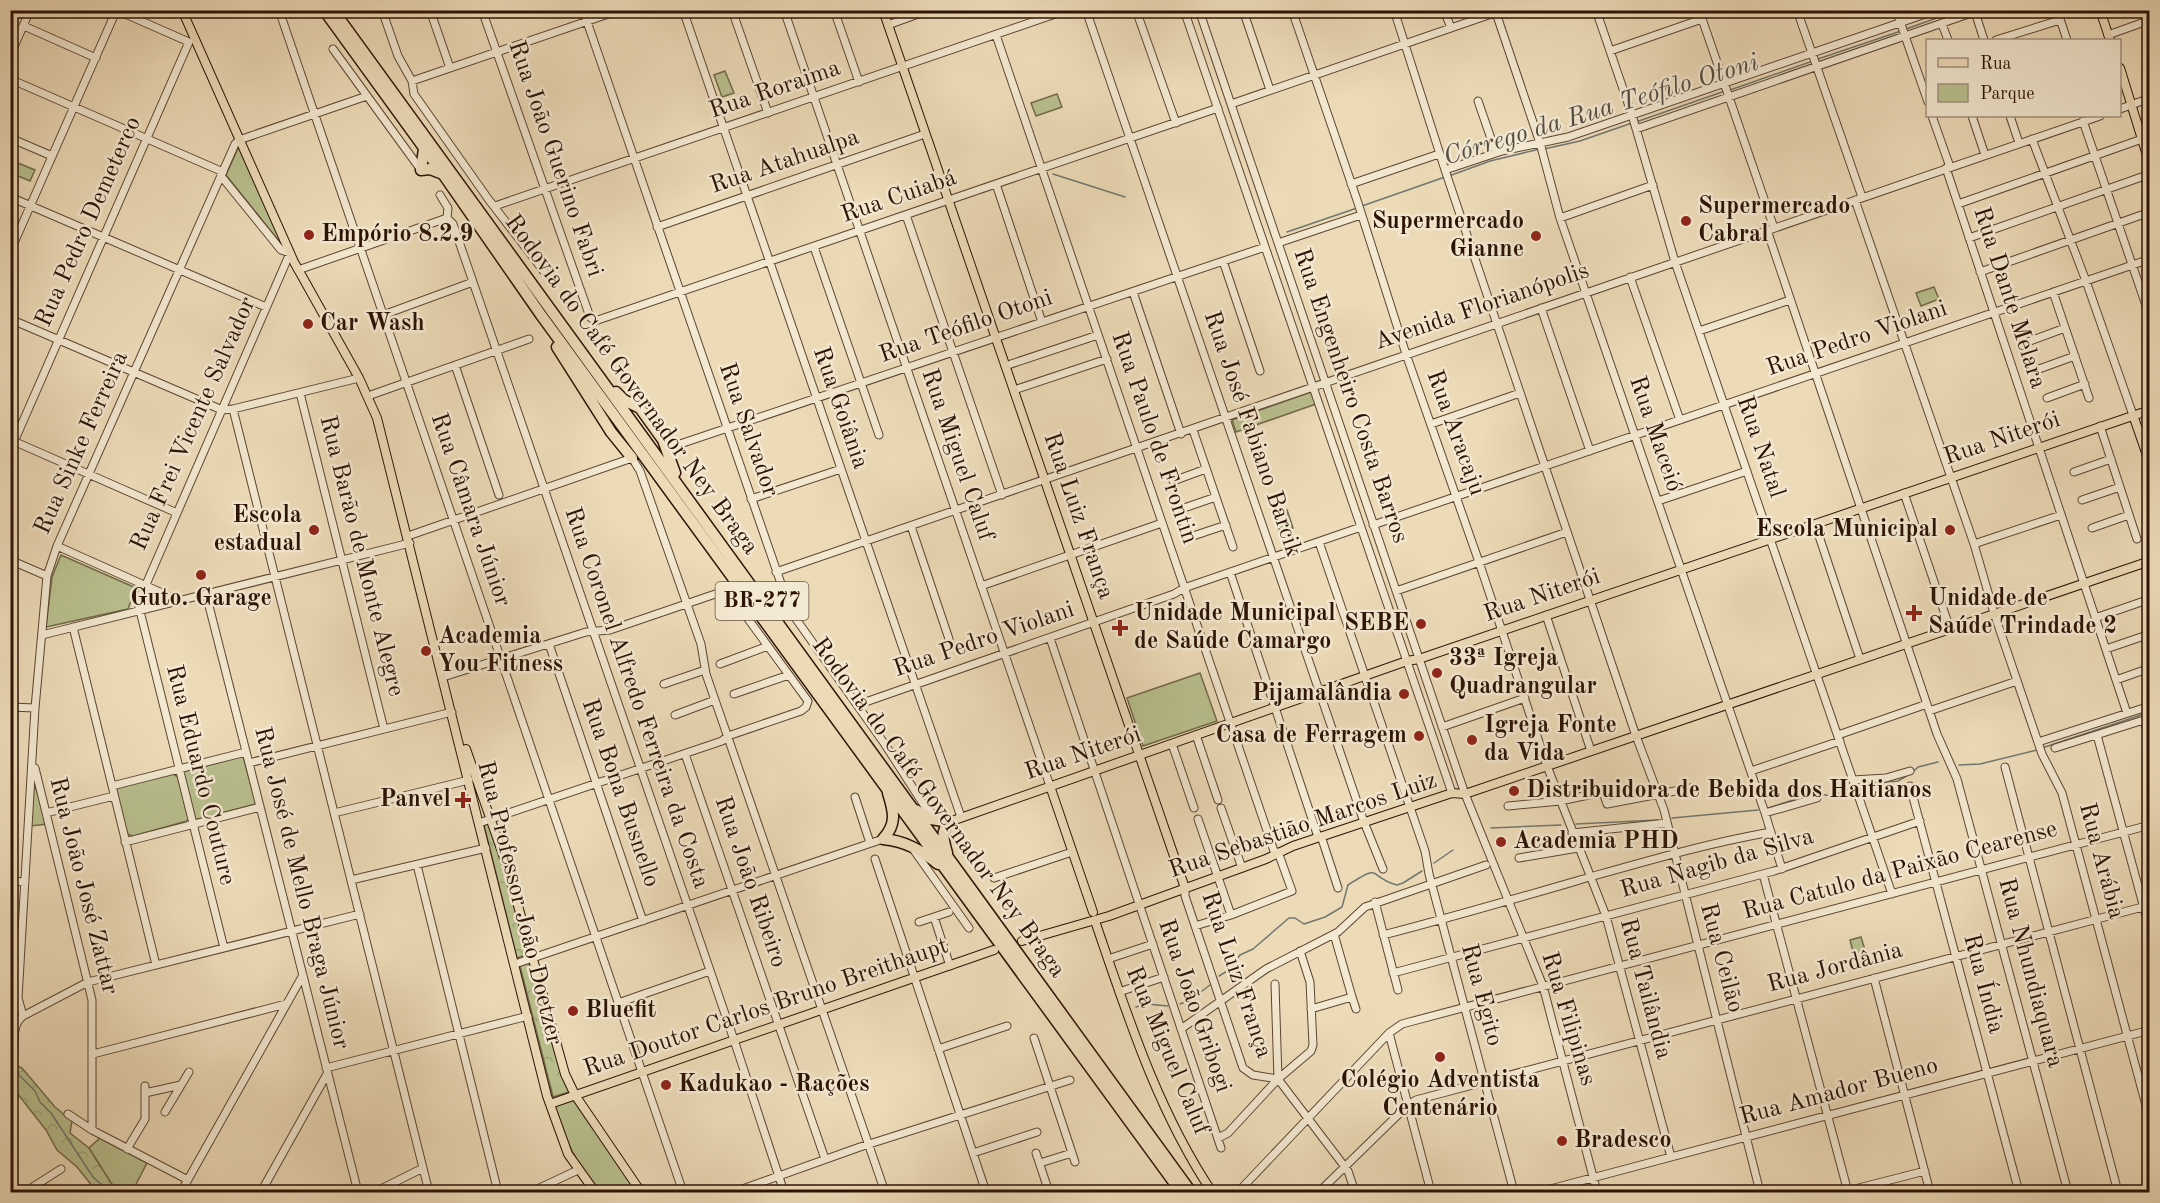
<svg xmlns="http://www.w3.org/2000/svg" width="2160" height="1203" viewBox="0 0 2160 1203" font-family="'Old Standard TT',serif">
	<style>
		.forest { fill: url(#forest-crowns); stroke: #726a4a; stroke-width: 1.5 }
		.park { fill: #b9c08e; stroke: #726a4a; stroke-width: 1.5 }
		.lines { fill: none; stroke-linecap: round; stroke-linejoin: round }
		.stream { stroke: #6f7770; stroke-width: 1.5 }
		.minor-casing { stroke: #5c4532; stroke-width: 9 }
		.major-casing { stroke: #2c1306; stroke-width: 10 }
		.highway-casing { stroke: #2c1306; stroke-width: 13 }
		.minor { stroke: #f3e8d1; stroke-width: 7 }
		.major { stroke: #eddbb8; stroke-width: 8 }
		.highway { stroke: #eddbb8; stroke-width: 10 }
		.poi-dot { fill: #8f2418; stroke: #f3e8d1; stroke-width: 2 }
		.labels { text-anchor: middle; dominant-baseline: central; stroke-width: 5; stroke-linejoin: round; paint-order: stroke }
		.shield { fill: #f3e8d1; stroke: #685343; stroke-width: 1.5 }
		.shield-label { font-size: 22px; font-weight: bold; fill: #2c1306 }
		.street-label { font-size: 24px; fill: #2c1306; stroke: #f3e8d1 }
		.poi-label { font-size: 24px; font-weight: bold; fill: #2c1306; stroke: #f3e8d1; text-anchor: start }
		.water-label { font-size: 26px; font-style: italic; fill: #534d44; stroke: #f3e8d1 }
	</style>
	<defs>
		<pattern id="forest-crowns" width="20" height="18" patternUnits="userSpaceOnUse" patternTransform="scale(1.5)"><rect width="20" height="18" fill="#b9c08e"/><path d="M2 6a3 3 0 1 1 6 0M12 15a3 3 0 1 1 6 0" fill="none" stroke="#9fa479"/></pattern>
	</defs>
	<rect width="100%" height="100%" fill="#eddbb8"/>
	<filter id="stains"><feTurbulence type="fractalNoise" baseFrequency=".00333" numOctaves="4"/><feColorMatrix values="0 0 0 0 .2 0 0 0 0 .09 0 0 0 0 .02 0 0 0 .5 -.17"/></filter>
	<radialGradient id="worn" r=".72"><stop offset=".6" stop-color="#630" stop-opacity="0"/><stop offset="1" stop-color="#630" stop-opacity=".3"/></radialGradient>
	<!-- forest -->
	<path class="forest" d="M490,824L528,954L517,958L484,825Z
		M530,963L565,1084L569,1092L553,1097L520,966Z
		M16,1065L22,1068L55,1107L72,1121L70,1133L89,1148L117,1192H97L77,1167L57,1150L46,1130L13,1088L12,1073Z"/>
	<!-- park -->
	<path class="park" d="M725,71L734,93L722,97L714,75Z
		M1057,94L1062,107L1036,116L1031,103Z
		M239,146L282,245L226,175Z
		M13,161L35,170L30,181L11,173Z
		M1934,287L1939,299L1921,306L1916,293Z
		M1311,392L1316,404L1236,432L1232,420Z
		M1287,510L1293,528L1280,532L1274,515Z
		M61,555L136,588L128,609L46,627L52,577Z
		M1200,673L1217,721L1143,746L1127,698Z
		M243,756L256,804L195,820L182,772Z
		M173,774L178,777L188,818L187,821L133,836L127,834L116,791L117,788Z
		M36,788L47,824L31,826L33,789Z
		M1861,937L1868,960L1856,963L1850,940Z
		M573,1100L637,1192H599C576,1163 566,1142 554,1106Z
		M100,1138L147,1163L132,1192H117L89,1148Z"/>
	<g class="lines">
		<!-- stream -->
		<path class="stream" d="M1906,29L1959,10
			M1818,59L1901,31
			M1730,90L1810,62
			M1636,122L1725,91
			M1544,149L1580,141L1632,123
			M1053,174L1125,197
			M1449,176L1490,161L1540,149
			M1362,206L1445,177
			M1287,232L1357,208
			M2042,748L2150,712
			M1959,765L1980,764L2037,750
			M1912,773L1918,767L1938,762
			M1872,784L1898,781L1908,775
			M1768,808L1815,793L1831,796L1849,789
			M1672,818L1758,810
			M1576,824L1658,820
			M1491,828L1561,825
			M1434,863L1453,850
			M1219,976L1229,970L1240,955L1253,949L1289,918H1295L1304,924L1325,917L1342,907L1348,885C1384,862 1367,877 1397,885L1403,883L1422,871
			M1180,1004L1190,1000L1210,985
			M1136,1007L1147,1004L1168,1006
			M10,1022L17,1010
			M16,1072L35,1091L40,1102L51,1113L93,1177L102,1185L103,1192"/>
		<defs>
			<path id="minor" d="M116,10L189,42
				M279,10L683,1192
				M382,10L398,56L412,81L414,94L489,200L552,282
				M430,10L450,68
				M482,10L590,317L595,321L1218,108
				M583,10L787,601L796,619L884,743L924,805L932,813L943,819
				M683,10L961,817
				M732,10L768,113
				M784,10L1050,786
				M834,10L859,82
				M1086,10L1364,822L1383,869
				M1136,10L1176,123
				M1184,10L1452,793
				M1199,10L1465,794L1543,986L1597,1192
				M1243,10L1270,90
				M1292,10L1358,203L1406,354L1479,562L1547,766L1606,916L1671,1157
				M1394,10L1445,170L1636,736L1664,810L1760,1192
				M1444,10L1451,28
				M1495,10L1540,143L1560,218L1765,813L1782,869
				M1596,10L1632,115L1675,262L1892,894
				M1699,10L1774,228
				M1797,10L1862,197
				M1896,10L1928,102
				M2057,10L2067,40
				M2143,10L2150,29
				M1975,12L1984,40
				M1942,24L1948,40
				M888,25L929,10
				M24,26L96,58
				M996,35L1275,854
				M2108,35L2150,20
				M1996,40L2060,20
				M333,49L421,170
				M1610,51L1702,19
				M10,56L30,10
				M10,79L223,172
				M412,81L620,10
				M1478,101L1496,153
				M1231,104L1503,10
				M2120,109L2150,98
				M1932,116L1950,167
				M1972,116L1985,155
				M2010,116L2019,143
				M2083,121L2150,317
				M1636,129L1980,10
				M10,138L52,156
				M2032,139L2086,281L2133,415
				M1946,168L2127,713
				M1445,170L1502,151L1568,137L1937,10
				M221,176L281,250L290,253L138,603L224,948
				M996,184L1042,322
				M1351,184L1439,154
				M440,195L448,208L447,218
				M10,197L266,307
				M1855,200L1974,544L1994,613L2042,754L2062,793L2150,1120
				M1958,204L2142,139
				M495,206L1067,10
				M906,215L1002,495
				M447,218L453,224L734,1040L784,1192
				M1560,218L1653,185
				M657,227L925,134
				M1767,230L1937,734L1957,779L2068,1192
				M1969,238L2150,174
				M1278,243L1361,215
				M814,247L879,435
				M10,252L116,11
				M1223,261L1260,371
				M298,270L447,218
				M1980,272L2150,212
				M1630,277L1680,420
				M1133,292L1181,434
				M2053,292L2089,398
				M1541,308L1590,451
				M383,315L473,282
				M10,319L222,410L233,409L359,378
				M1699,331L1790,300
				M2030,341L2065,328
				M455,365L499,495
				M1005,366L1098,335
				M2039,369L2075,356
				M1014,390L1107,359
				M300,393L384,729
				M368,396L529,339
				M2047,398L2085,384
				M233,409L429,1192
				M1431,424L1520,393
				M2100,426L2137,539
				M1193,430L1233,547
				M11,440L177,513
				M663,440L680,444L1265,247
				M10,451L189,42
				M2074,472L2111,459
				M1173,481L1206,469
				M1904,493L1950,629
				M751,499L841,469
				M2082,500L2120,487
				M1658,501L1747,471
				M1181,509L1216,497
				M1815,524L1860,659
				M1373,525L2150,259
				M911,526L949,639
				M2092,528L2129,515
				M408,536L632,458L640,471L701,644L706,674L885,1192
				M1193,536L1226,525
				M1319,542L1425,851L1429,874L1514,1192
				M1974,544L2061,515
				M57,546L180,601
				M10,560L47,576
				M776,572L2100,116
				M1230,572L1318,837
				M981,586L1162,523
				M1396,591L1567,532
				M206,594L358,1192
				M1546,615L1591,751
				M2095,618L2150,599
				M73,627L156,965
				M42,635L410,543
				M1050,638L1221,1148
				M549,644L643,921
				M2106,649L2150,634
				M720,664L768,646
				M443,677L586,632L610,630L727,590L808,701L806,707L801,711L728,736L722,741L479,823
				M2116,680L2150,668
				M664,684L705,670
				M734,694L789,675
				M857,705L1174,594L1184,588L1361,527
				M10,707L35,708
				M1929,711L2017,681
				M675,715L715,700
				M2144,720L2150,742
				M1442,727L1525,698
				M1196,735L1218,800
				M1838,735L1927,704
				M2097,735L2150,930
				M2038,742L2150,706
				M1172,744L1194,808
				M2055,748L2150,718
				M685,754L825,1159
				M249,763L452,712
				M2005,767L2118,1192
				M35,768L92,1000V1130
				M1751,771L1840,741
				M1853,780L1886,778L1910,771
				M112,786L246,752
				M1910,786L2019,1192
				M855,797L870,843
				M1508,806L1560,801L1603,792L1607,804L1691,788
				M1221,808L1242,868
				M46,813L114,796
				M334,813L469,780
				M1765,813L1817,798
				M1198,819L1231,915
				M1572,833L1667,823
				M1321,836L1338,888
				M125,842L260,807
				M913,849L969,928
				M1519,858L1578,848
				M875,859L986,1192
				M417,865L498,1192
				M1763,874L1848,1192
				M994,878L1072,852
				M351,880L486,848
				M10,881L25,882
				M1185,888V896L1243,1068L1253,1075L1278,1079
				M1375,902L1398,990
				M934,917L950,966
				M919,922L949,912
				M1195,926L1231,915L1292,891L1278,852
				M1383,935C1453,917 1521,897 1590,877C1650,860 1709,843 1771,832
				M1108,959L1153,944
				M515,964L883,839
				M1393,973L1774,871L1920,821
				M1874,978L1930,1192
				M1119,992L1164,977
				M1352,997L1356,1009
				M618,1003L710,971
				M1311,1009L1352,997L1334,934
				M23,1016L88,982L360,914
				M1181,1029L1266,969L1338,932L1365,907L1486,865
				M1389,1033L1431,1192
				M1034,1038L1075,1162
				M938,1049L1007,1026
				M93,1054L286,1004
				M10,1068C20,1052 7,1029 23,1016L18,998L35,708L47,576L57,546L235,144L239,140L367,96
				M326,1068L528,1016
				M1278,1079L1311,1051L1313,1045L1310,982L1300,951
				M1278,1079L1348,1171L1355,1192
				M145,1093L181,1085
				M165,1112L189,1072
				M68,1114L92,1130L188,1180
				M1218,1138L1228,1133L1278,1079L1275,984
				M127,1149L145,1119V1086
				M973,1153L1037,1132
				M1036,1153L1048,1189
				M1040,1163L1072,1153
				M186,1185L191,1192
				M1847,1191L1925,1171
				M25,1192L61,1169
				M181,1192L303,975
				M261,1192L327,1074
				M375,1192L423,1168
				M531,1192L578,1170
				M734,1192L860,1147L1070,1080
				M1238,1192L1389,1033L1402,1024L2150,825
				M1319,1192L1408,1105L1416,1100L2150,905
				M1539,1192L2150,1030
				M2147,1192H2150"/>
			<path id="major" d="M182,10L294,262L359,378L377,418L547,1096L568,1154L595,1192
				M883,10L1185,888
				M2100,10L2110,40
				M2120,68L2150,165
				M2133,415L2150,464
				M466,749L507,866L565,1074L575,1095L641,1192
				M1050,786L1093,912
				M949,822L1407,661L1419,659L2150,410
				M1095,921C1127,1014 1157,1110 1212,1192
				M1022,941L1109,916L1266,859L1293,846L1452,793L1465,794L2150,561
				M550,1104L994,950"/>
			<path id="highway" d="M324,10L443,174L541,315L1181,1192
				M333,10L1191,1192
				M424,149L421,170L430,169L443,174
				M557,347L611,432L632,458
				M616,392L624,400L640,408L663,440L675,473
				M916,810L931,819L949,822
				M883,839C905,841 921,850 938,864
				M883,839C897,824 894,812 888,793
				M947,853C944,841 940,832 949,822"/>
		</defs>
		<!-- minor casing -->
		<use href="#minor" class="minor-casing"/>
		<!-- major casing -->
		<use href="#major" class="major-casing"/>
		<!-- highway casing -->
		<use href="#highway" class="highway-casing"/>
		<!-- minor -->
		<use href="#minor" class="minor"/>
		<!-- major -->
		<use href="#major" class="major"/>
		<!-- highway -->
		<use href="#highway" class="highway"/>
	</g>
	<!-- markers -->
	<g class="poi-dot">
		<circle cx="1686" cy="221" r="6"/>
		<circle cx="309" cy="235" r="6"/>
		<circle cx="1536" cy="236" r="6"/>
		<circle cx="308" cy="324" r="6"/>
		<circle cx="314" cy="530" r="6"/>
		<circle cx="1950" cy="530" r="6"/>
		<circle cx="201" cy="575" r="6"/>
		<path d="M1911 604h6v6h6v6h-6v6h-6v-6h-6v-6h6z"/>
		<circle cx="1421" cy="624" r="6"/>
		<path d="M1117 619h6v6h6v6h-6v6h-6v-6h-6v-6h6z"/>
		<circle cx="426" cy="651" r="6"/>
		<circle cx="1437" cy="673" r="6"/>
		<circle cx="1404" cy="694" r="6"/>
		<circle cx="1419" cy="736" r="6"/>
		<circle cx="1472" cy="740" r="6"/>
		<circle cx="1514" cy="791" r="6"/>
		<path d="M460 791h6v6h6v6h-6v6h-6v-6h-6v-6h6z"/>
		<circle cx="1501" cy="842" r="6"/>
		<circle cx="573" cy="1011" r="6"/>
		<circle cx="1440" cy="1057" r="6"/>
		<circle cx="666" cy="1085" r="6"/>
		<circle cx="1562" cy="1141" r="6"/>
	</g>
	<g class="labels">
		<!-- shield labels -->
		<rect class="shield" x="715.5" y="582" width="93" height="38" rx="4.5"/>
		<g class="shield-label">
			<text x="762" y="601">BR-277</text>
		</g>
		<!-- street labels -->
		<g class="street-label">
			<text transform="translate(775 90) rotate(-19)">Rua Roraima</text>
			<text transform="translate(555 159) rotate(71)">Rua João Guerino Fabri</text>
			<text transform="translate(785 162) rotate(-19)">Rua Atahualpa</text>
			<text transform="translate(899 197) rotate(-19)">Rua Cuiabá</text>
			<text transform="translate(89 222) rotate(-66)">Rua Pedro Demeterco</text>
			<text transform="translate(2009 298) rotate(72)">Rua Dante Melara</text>
			<text transform="translate(1482 307) rotate(-19)">Avenida Florianópolis</text>
			<text transform="translate(966 327) rotate(-19)">Rua Teófilo Otoni</text>
			<text transform="translate(1857 339) rotate(-19)">Rua Pedro Violani</text>
			<text transform="translate(631 385) rotate(54)">Rodovia do Café Governador Ney Braga</text>
			<text transform="translate(1350 396) rotate(71)">Rua Engenheiro Costa Barros</text>
			<text transform="translate(840 408) rotate(71)">Rua Goiânia</text>
			<text transform="translate(194 424) rotate(-66)">Rua Frei Vicente Salvador</text>
			<text transform="translate(748 430) rotate(71)">Rua Salvador</text>
			<text transform="translate(1455 433) rotate(70)">Rua Aracaju</text>
			<text transform="translate(1252 434) rotate(71)">Rua José Fabiano Barcik</text>
			<text transform="translate(1655 434) rotate(71)">Rua Maceió</text>
			<text transform="translate(1154 438) rotate(71)">Rua Paulo de Frontin</text>
			<text transform="translate(2002 439) rotate(-19)">Rua Niterói</text>
			<text transform="translate(82 443) rotate(-66)">Rua Sinke Ferreira</text>
			<text transform="translate(1760 447) rotate(71)">Rua Natal</text>
			<text transform="translate(957 455) rotate(71)">Rua Miguel Caluf</text>
			<text transform="translate(470 510) rotate(71)">Rua Câmara Júnior</text>
			<text transform="translate(1078 516) rotate(71)">Rua Luiz França</text>
			<text transform="translate(361 556) rotate(76)">Rua Barão de Monte Alegre</text>
			<text transform="translate(1542 596) rotate(-19)">Rua Niterói</text>
			<text transform="translate(984 640) rotate(-19)">Rua Pedro Violani</text>
			<text transform="translate(636 698) rotate(71)">Rua Coronel Alfredo Ferreira da Costa</text>
			<text transform="translate(1083 754) rotate(-19)">Rua Niterói</text>
			<text transform="translate(200 775) rotate(76)">Rua Eduardo Couture</text>
			<text transform="translate(620 793) rotate(71)">Rua Bona Busnello</text>
			<text transform="translate(938 808) rotate(54)">Rodovia do Café Governador Ney Braga</text>
			<text transform="translate(1303 826) rotate(-19)">Rua Sebastião Marcos Luiz</text>
			<text transform="translate(2101 861) rotate(75)">Rua Arábia</text>
			<text transform="translate(1717 864) rotate(-16)">Rua Nagib da Silva</text>
			<text transform="translate(1900 871) rotate(-15)">Rua Catulo da Paixão Cearense</text>
			<text transform="translate(750 882) rotate(71)">Rua João Ribeiro</text>
			<text transform="translate(83 886) rotate(76)">Rua João José Zattar</text>
			<text transform="translate(301 888) rotate(76)">Rua José de Mello Braga Júnior</text>
			<text transform="translate(519 903) rotate(76)">Rua Professor João Doetzer</text>
			<text transform="translate(1721 958) rotate(75)">Rua Ceilão</text>
			<text transform="translate(1835 968) rotate(-15)">Rua Jordânia</text>
			<text transform="translate(2030 973) rotate(75)">Rua Nhundiaquara</text>
			<text transform="translate(1236 975) rotate(71)">Rua Luiz França</text>
			<text transform="translate(1983 984) rotate(75)">Rua Índia</text>
			<text transform="translate(1645 989) rotate(75)">Rua Tailândia</text>
			<text transform="translate(1481 995) rotate(75)">Rua Egito</text>
			<text transform="translate(1194 1006) rotate(71)">Rua João Gribogi</text>
			<text transform="translate(766 1008) rotate(-19)">Rua Doutor Carlos Bruno Breithaupt</text>
			<text transform="translate(1568 1019) rotate(73)">Rua Filipinas</text>
			<text transform="translate(1167 1051) rotate(67)">Rua Miguel Caluf</text>
			<text transform="translate(1839 1092) rotate(-15)">Rua Amador Bueno</text>
		</g>
		<!-- poi labels -->
		<g class="poi-label">
			<text x="1698" y="207">Supermercado<tspan x="1698" dy="28">Cabral</tspan></text>
			<text x="1524" y="222" text-anchor="end">Supermercado<tspan x="1524" dy="28">Gianne</tspan></text>
			<text x="321" y="235">Empório 8.2.9</text>
			<text x="320" y="324">Car Wash</text>
			<text x="302" y="516" text-anchor="end">Escola<tspan x="302" dy="28">estadual</tspan></text>
			<text x="1938" y="530" text-anchor="end">Escola Municipal</text>
			<text x="201" y="599" text-anchor="middle">Guto. Garage</text>
			<text x="1928" y="599">Unidade de<tspan x="1928" dy="28">Saúde Trindade 2</tspan></text>
			<text x="1134" y="614">Unidade Municipal<tspan x="1134" dy="28">de Saúde Camargo</tspan></text>
			<text x="1409" y="624" text-anchor="end">SEBE</text>
			<text x="438" y="637">Academia<tspan x="438" dy="28">You Fitness</tspan></text>
			<text x="1449" y="659">33ª Igreja<tspan x="1449" dy="28">Quadrangular</tspan></text>
			<text x="1392" y="694" text-anchor="end">Pijamalândia</text>
			<text x="1484" y="726">Igreja Fonte<tspan x="1484" dy="28">da Vida</tspan></text>
			<text x="1407" y="736" text-anchor="end">Casa de Ferragem</text>
			<text x="1526" y="791">Distribuidora de Bebida dos Haitianos</text>
			<text x="451" y="800" text-anchor="end">Panvel</text>
			<text x="1513" y="842">Academia PHD</text>
			<text x="585" y="1011">Bluefit</text>
			<text x="1440" y="1081" text-anchor="middle">Colégio Adventista<tspan x="1440" dy="28">Centenário</tspan></text>
			<text x="678" y="1085">Kadukao - Rações</text>
			<text x="1574" y="1141">Bradesco</text>
		</g>
		<!-- water labels -->
		<g class="water-label">
			<text transform="translate(1601 110) rotate(-17)">Córrego da Rua Teófilo Otoni</text>
		</g>
	</g>
	<!-- margin -->
	<rect width="2160" height="1203" fill="none" stroke="#eddbb8" stroke-width="36"/>
	<rect x="12" y="12" width="2136" height="1179" fill="none" stroke="#2c1306" stroke-width="3"/>
	<rect x="18" y="18" width="2124" height="1167" fill="none" stroke="#2c1306" stroke-width="1.5"/>
	<!-- legend -->
	<rect x="1926" y="39" width="195" height="78" fill="#f3e8d1" stroke="#a39380" stroke-width="1.5"/>
	<rect x="1938" y="58" width="30" height="9" fill="#eddbb8" stroke="#a39380" stroke-width="1.5"/>
	<text x="1980" y="69" font-size="18" fill="#2c1306">Rua</text>
	<rect x="1938" y="84" width="30" height="18" fill="#b9c08e" stroke="#a39380" stroke-width="1.5"/>
	<text x="1980" y="99" font-size="18" fill="#2c1306">Parque</text>
	<rect width="100%" height="100%" filter="url(#stains)"/>
	<rect width="100%" height="100%" fill="url(#worn)"/>
</svg>
